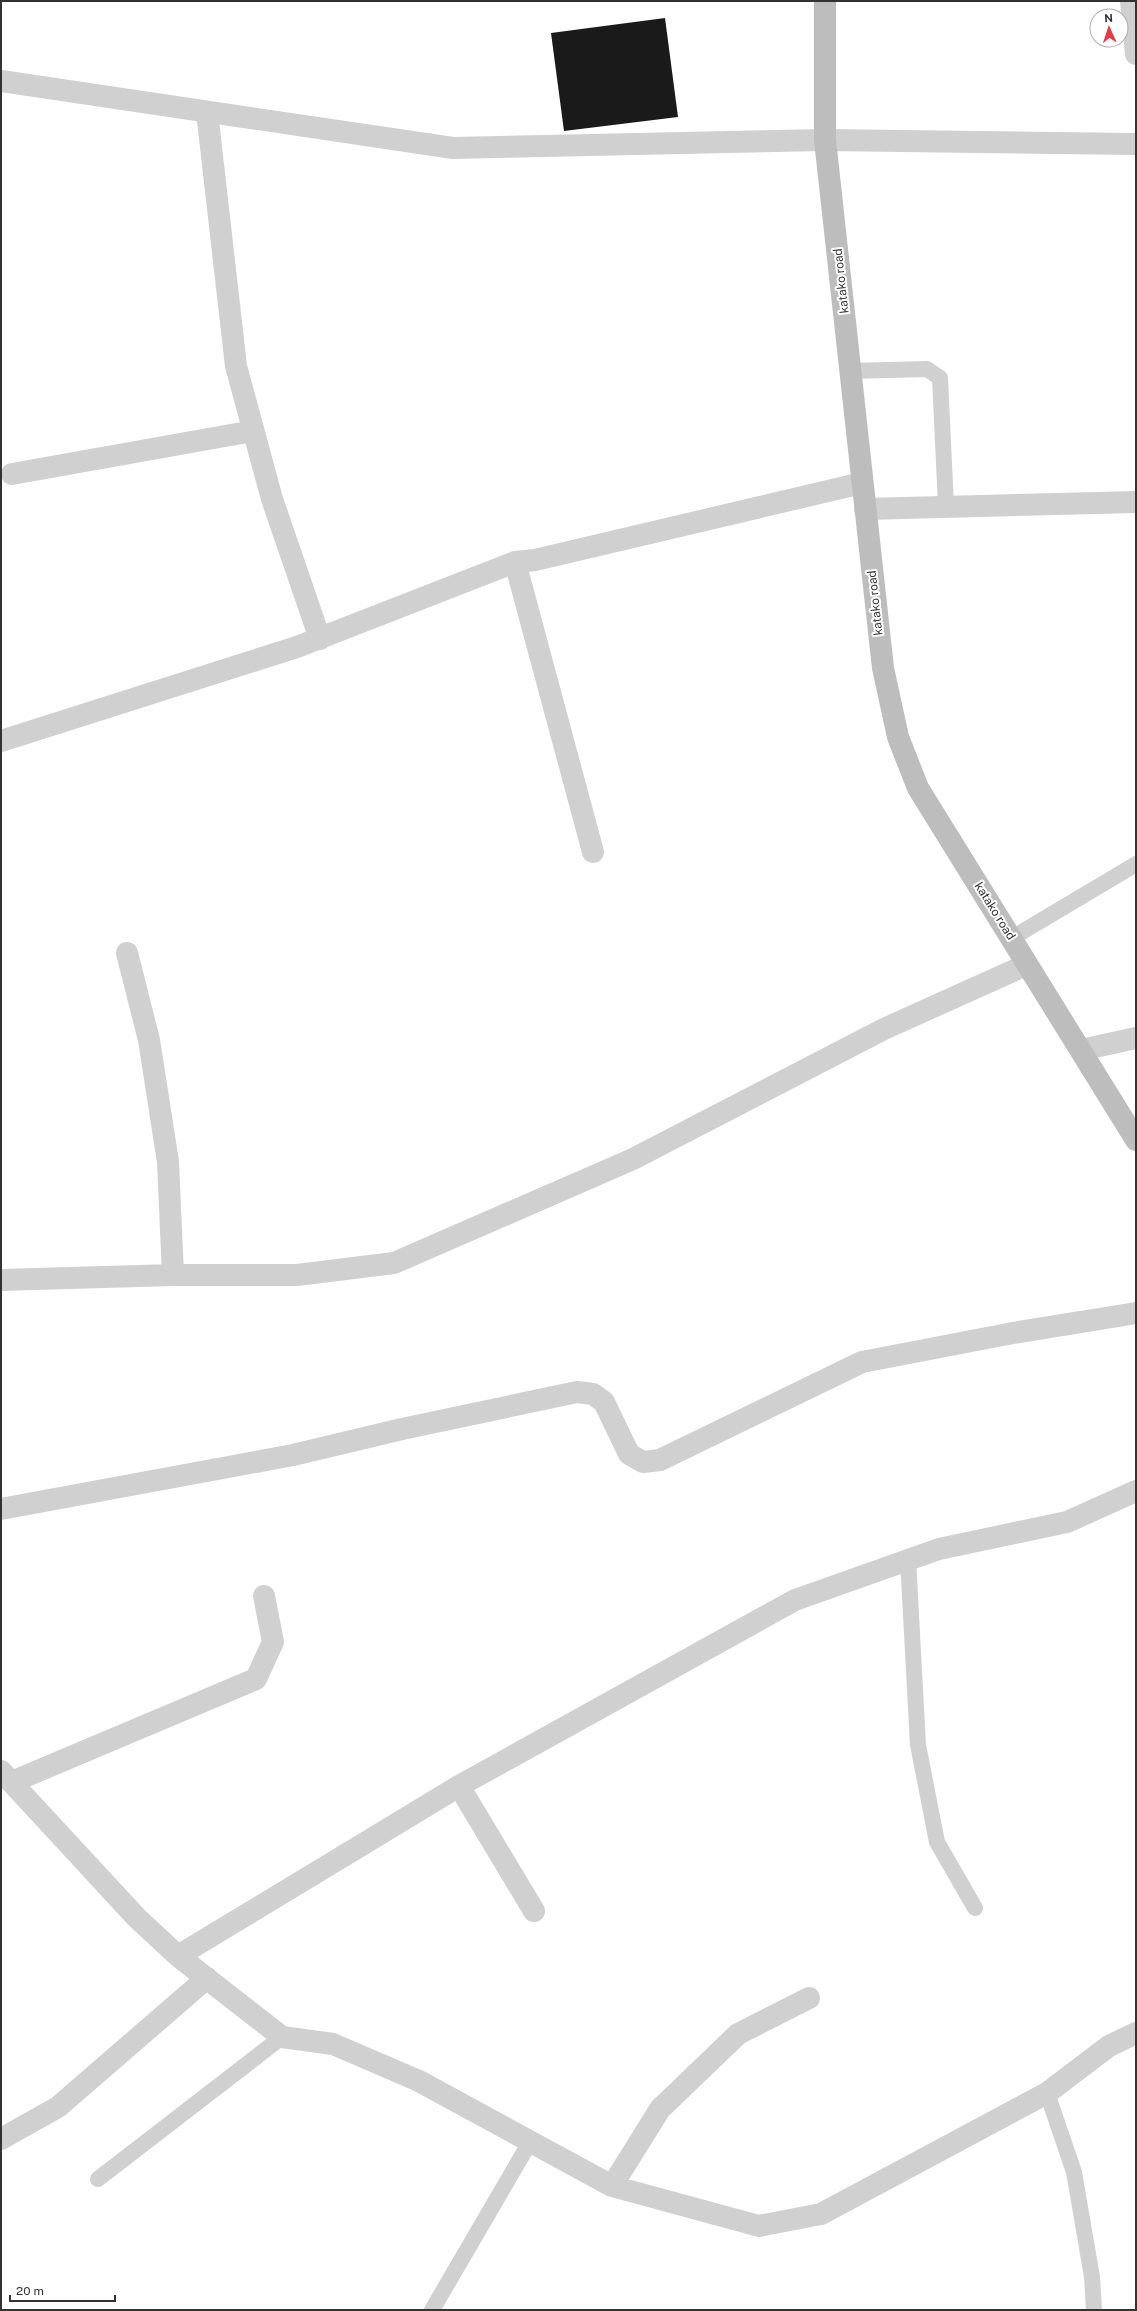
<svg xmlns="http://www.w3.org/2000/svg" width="1137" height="2311" viewBox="0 0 1137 2311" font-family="'Public Sans',sans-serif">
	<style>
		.building { fill: #1a1a1a }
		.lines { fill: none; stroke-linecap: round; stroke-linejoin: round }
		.lane { stroke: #d0d0d0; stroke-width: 16 }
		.street { stroke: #d0d0d0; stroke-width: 22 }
		.secondary { stroke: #bdbdbd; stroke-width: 22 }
		.labels { text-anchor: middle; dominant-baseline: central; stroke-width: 4; stroke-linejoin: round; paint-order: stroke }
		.street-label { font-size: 12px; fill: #333; stroke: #fff }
	</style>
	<rect width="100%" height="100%" fill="#fff"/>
	<!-- building -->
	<path class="building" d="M665,18L678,117L564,131L551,33Z"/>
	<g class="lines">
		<!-- lane -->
		<path class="lane" d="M850,371L927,369L940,378L946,506
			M1012,938L1136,864
			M908,1559L918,1745L937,1842L975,1908
			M1047,2093L1074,2172L1092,2277L1094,2310
			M98,2179L282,2037
			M432,2310L530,2142"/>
		<!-- street -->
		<path class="street" d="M1131,1L1136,54
			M1,81L453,148L825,140L1136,144
			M207,112L236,366L272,499L320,639
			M12,474L253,431
			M865,509L1136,502
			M515,562L593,852
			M1,741L297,647L515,562L535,560L862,483
			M127,953L149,1040L168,1162L173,1275
			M1081,1050L1136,1038
			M1,1280L173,1275H297L394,1263L633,1159L884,1029L1026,965
			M1,1509L293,1455L402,1429L577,1392L593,1394L604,1402L629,1454L643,1462L660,1460L862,1362L1013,1333L1136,1313
			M1,1771L137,1918L178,1956L282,2037L333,2044L419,2081L612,2186L759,2226L821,2214L1047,2093L1109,2046L1136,2033
			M12,1782L256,1679L273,1642L264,1596
			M459,1786L534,1911
			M178,1956L459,1786L795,1600L939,1549L1067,1522L1136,1491
			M1,2139L58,2107L207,1978
			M612,2186L660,2109L738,2034L809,1998"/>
		<!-- secondary -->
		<path class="secondary" d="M825,1V140L883,668L898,737L918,788L1136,1140"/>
	</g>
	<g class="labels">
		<!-- street labels -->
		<g class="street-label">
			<text transform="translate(841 281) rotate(-96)">katako road</text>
			<text transform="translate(875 603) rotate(-96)">katako road</text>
			<text transform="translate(995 911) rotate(58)">katako road</text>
		</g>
	</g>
	<!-- border -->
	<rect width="1137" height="2311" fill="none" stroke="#333333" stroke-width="4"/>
	<!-- north arrow -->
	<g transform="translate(1109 28) rotate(357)"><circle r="19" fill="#ffffff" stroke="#adadad"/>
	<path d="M0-3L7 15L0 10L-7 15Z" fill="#e63946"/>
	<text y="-6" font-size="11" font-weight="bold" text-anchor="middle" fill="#333333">N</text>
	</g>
	<!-- scale -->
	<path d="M10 2295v6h105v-6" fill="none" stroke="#333333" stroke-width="2"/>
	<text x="16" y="2295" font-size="12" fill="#333333" stroke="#ffffff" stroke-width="3" paint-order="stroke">20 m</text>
</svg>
